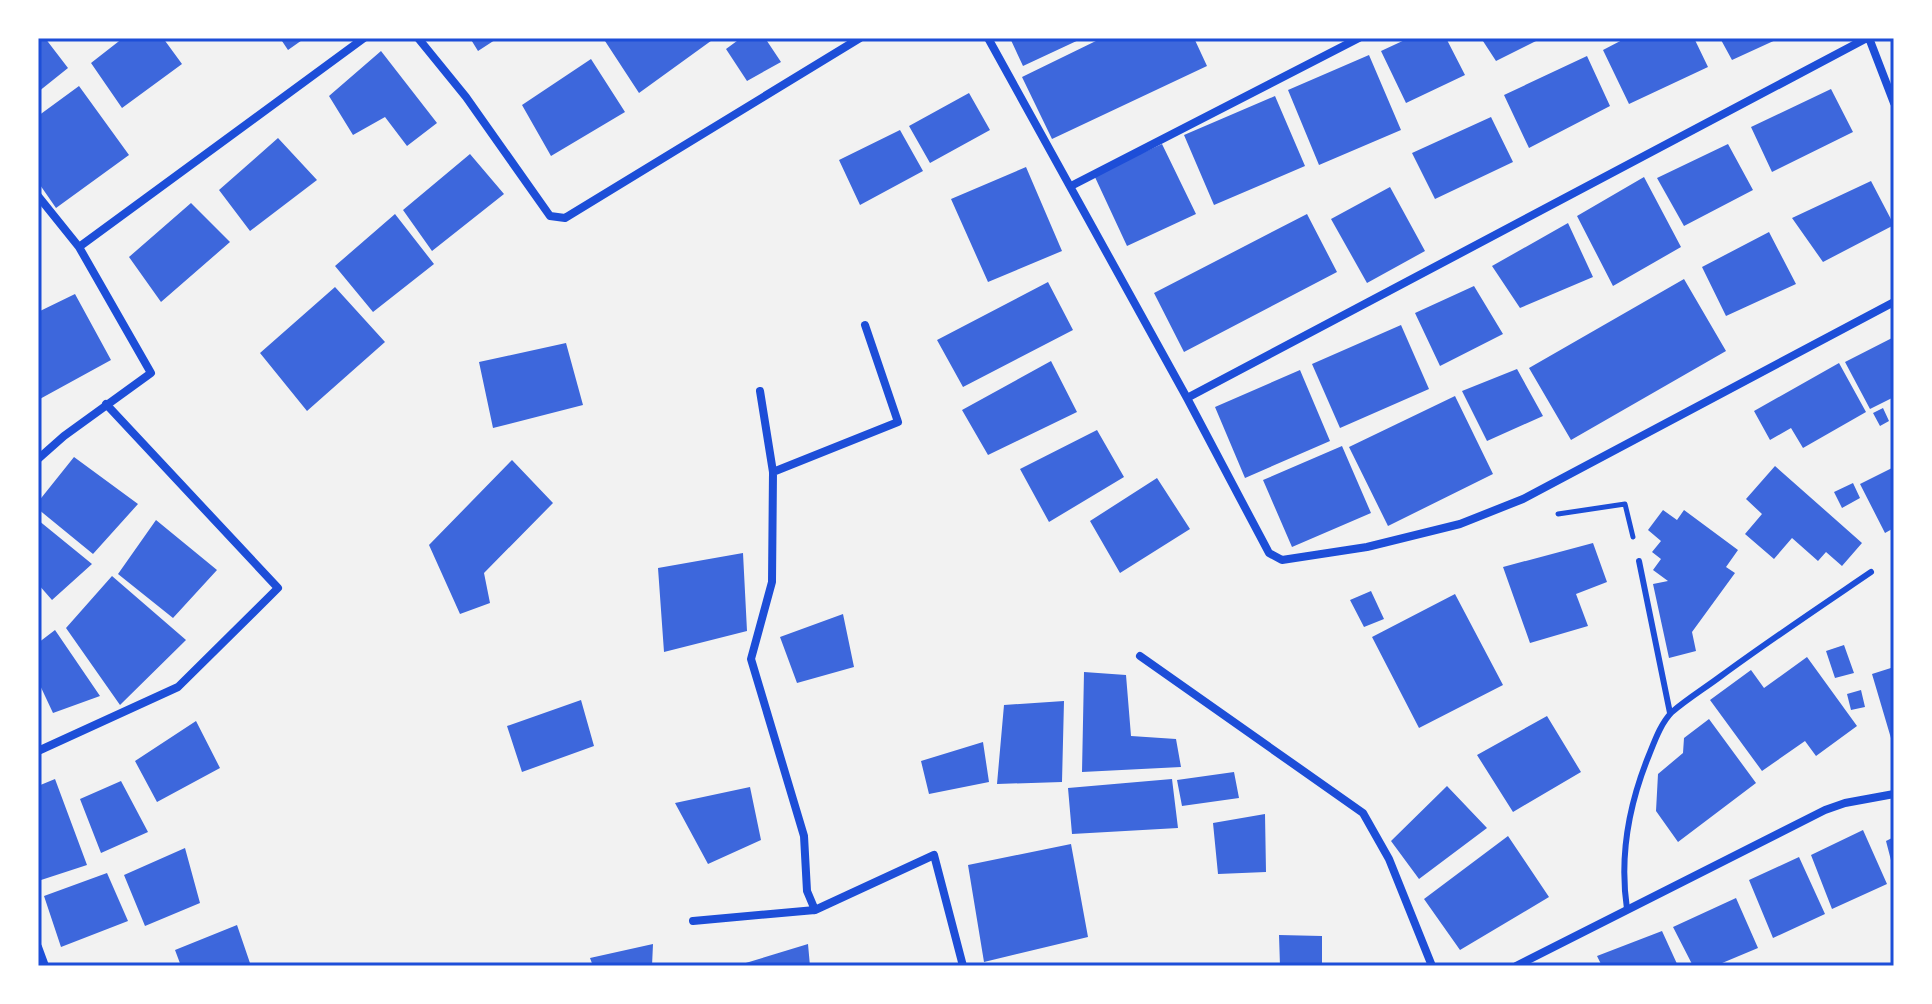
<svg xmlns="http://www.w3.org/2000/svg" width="1932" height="1004" viewBox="0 0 1932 1004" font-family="Quicksand,sans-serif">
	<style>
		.building { fill: #3d67dc }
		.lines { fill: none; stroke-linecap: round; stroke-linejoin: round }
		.path { stroke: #1d4ed8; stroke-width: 5 }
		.service { stroke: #1d4ed8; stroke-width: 6 }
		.minor { stroke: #1d4ed8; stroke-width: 8 }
		.neatline { fill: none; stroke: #1d4ed8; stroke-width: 3 }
	</style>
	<rect width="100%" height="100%" fill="#f2f2f2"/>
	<!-- building -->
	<path class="building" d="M38,38H45L68,68L38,92Z
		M123,38H163L182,64L122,108L91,63Z
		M280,38H305L288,50Z
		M470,38H498L478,51Z
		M610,38H715L639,93L605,41Z
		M741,38H765L781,62L747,81L726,49Z
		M1010,38H1083L1023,66Z
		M1102,38H1194L1207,66L1052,139L1022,77Z
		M1409,38H1446L1465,75L1406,103L1381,51Z
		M1481,38H1542L1496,61Z
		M1626,38H1694L1708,67L1629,104L1603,50Z
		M1720,38H1780L1732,60Z
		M381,51L437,123L407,146L385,117L353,135L329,96Z
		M1369,55L1401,130L1319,165L1288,90Z
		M1587,56L1610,106L1529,148L1504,95Z
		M591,59L625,112L551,156L522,105Z
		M79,86L129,155L56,208L38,182V116Z
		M1831,89L1853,132L1772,172L1751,127Z
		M969,93L990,130L930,163L909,126Z
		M1275,96L1305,166L1214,205L1184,135Z
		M1491,117L1513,162L1435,199L1412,153Z
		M900,130L923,171L860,205L839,160Z
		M278,138L317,180L250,231L219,190Z
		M1162,144L1196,214L1127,246L1094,175Z
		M1728,144L1753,190L1684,226L1657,178Z
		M470,154L504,194L432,251L403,210Z
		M1026,167L1062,251L988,282L951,199Z
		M1644,177L1681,247L1613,286L1577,216Z
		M1871,181L1894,225L1823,262L1792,218Z
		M1390,187L1425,251L1367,283L1331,219Z
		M191,203L230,242L161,302L129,257Z
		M395,214L434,264L373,312L335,266Z
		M1307,214L1337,272L1184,352L1154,293Z
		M1568,223L1593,277L1520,308L1492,266Z
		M1769,232L1796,284L1726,316L1702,267Z
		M1684,279L1726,351L1571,440L1529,368Z
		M1048,282L1073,330L963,387L937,340Z
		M1474,286L1503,334L1440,366L1415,313Z
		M335,287L385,342L307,411L260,353Z
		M75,294L111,360L38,400V312Z
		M1401,325L1429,389L1340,428L1312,364Z
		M1894,337V397L1870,409L1845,362Z
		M566,343L583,405L493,428L479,362Z
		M1051,361L1077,412L988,455L962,410Z
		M1839,363L1866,412L1803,448L1791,428L1770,440L1754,411Z
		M1517,369L1543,416L1487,441L1462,391Z
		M1300,370L1330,441L1245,478L1215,407Z
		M1455,396L1493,474L1388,526L1349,447Z
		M1883,408L1889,421L1880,426L1873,413Z
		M1097,430L1124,477L1049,522L1020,469Z
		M1342,446L1371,513L1292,547L1263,480Z
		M74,457L138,504L93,554L38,509V502Z
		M512,460L553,503L484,573L490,603L460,614L429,545Z
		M1775,466L1862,543L1842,566L1826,552L1818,561L1792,538L1774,559L1745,534L1762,514L1746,499Z
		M1894,467V528L1885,533L1860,484Z
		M1157,478L1190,529L1120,573L1090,521Z
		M1853,483L1860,498L1842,508L1834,492Z
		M1663,510L1677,520L1684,510L1738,550L1726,567L1735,573L1692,632L1696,651L1669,658L1653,584L1668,581L1653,570L1661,559L1652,552L1661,541L1648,530Z
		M38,520L92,564L52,600L38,584Z
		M156,520L217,570L173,618L118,574Z
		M1593,543L1607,582L1576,594L1588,626L1530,643L1503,567Z
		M743,553L747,631L664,652L658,568Z
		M112,576L186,640L120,705L66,628Z
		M1371,591L1384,619L1364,627L1350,600Z
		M1455,594L1503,685L1419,728L1372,637Z
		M843,614L854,667L797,683L780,637Z
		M55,630L100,696L53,713L38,681V643Z
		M1844,645L1854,673L1835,678L1826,651Z
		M1807,657L1857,726L1816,756L1805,741L1762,771L1710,700L1751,670L1764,688Z
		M1894,667V745H1893L1872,674Z
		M1084,672L1126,675L1131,736L1176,739L1181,767L1082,772Z
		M1861,690L1865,707L1851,710L1847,694Z
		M581,700L594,746L522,772L507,726Z
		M1064,701L1062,782L997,784L1004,705Z
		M1547,716L1581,772L1513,812L1477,755Z
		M1709,719L1756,783L1678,842L1656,811L1658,774L1683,753L1684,738Z
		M196,721L220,768L157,802L135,761Z
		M983,742L989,782L929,794L921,761Z
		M1234,772L1239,798L1182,806L1177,780Z
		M55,779L87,865L38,881V786Z
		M1172,779L1178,828L1072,834L1068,788Z
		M121,781L148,832L101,853L80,799Z
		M1447,786L1487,828L1419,879L1391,841Z
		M750,787L761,840L708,864L675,803Z
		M1265,814L1266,872L1218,874L1213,823Z
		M1863,830L1887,884L1832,909L1811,855Z
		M1508,836L1549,897L1460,950L1424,899Z
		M1894,837V867L1893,868L1886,841Z
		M1071,844L1088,937L984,962L968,865Z
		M185,848L200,903L145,926L124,875Z
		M1799,857L1825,914L1773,938L1749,880Z
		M107,873L128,921L61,947L44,896Z
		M1736,898L1758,948L1715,966H1693L1673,927Z
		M237,925L251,966H181L175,950Z
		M1662,931L1678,966H1602L1597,956Z
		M1279,935L1322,936V966H1280Z
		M653,944L652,966H593L590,958Z
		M808,944L810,966H739V965Z"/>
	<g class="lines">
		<!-- path -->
		<path class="path" d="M1558,514L1625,504L1633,537"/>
		<!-- service -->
		<path class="service" d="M1639,561L1670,713
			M1627,909C1619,855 1629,804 1649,755C1655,740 1661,723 1672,712C1687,699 1705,688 1721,676C1770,640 1821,606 1871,572"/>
		<!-- minor -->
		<path class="minor" d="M418,38L466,97L550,216L565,218L860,38
			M988,38L1187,398L1269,553L1282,560L1367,547L1460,524L1523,499L1894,302
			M1869,38L1894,103
			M1071,186L1359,38
			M38,196L79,247L151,373L64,436L38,459
			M79,247L364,38
			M760,391L773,472L772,582L751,659L804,836L807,891L815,910
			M1187,398L1867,38
			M773,472L898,422L865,325
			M1140,656L1363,813L1389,859L1432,966
			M38,751L178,687L278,588L106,404
			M693,921L815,910L934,855L963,966
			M38,947L45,966
			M1516,966L1825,810L1845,803L1894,794"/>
	</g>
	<!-- border -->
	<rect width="1932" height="1004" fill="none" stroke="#ffffff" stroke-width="80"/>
	<rect x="40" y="40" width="1852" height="924" class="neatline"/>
</svg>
